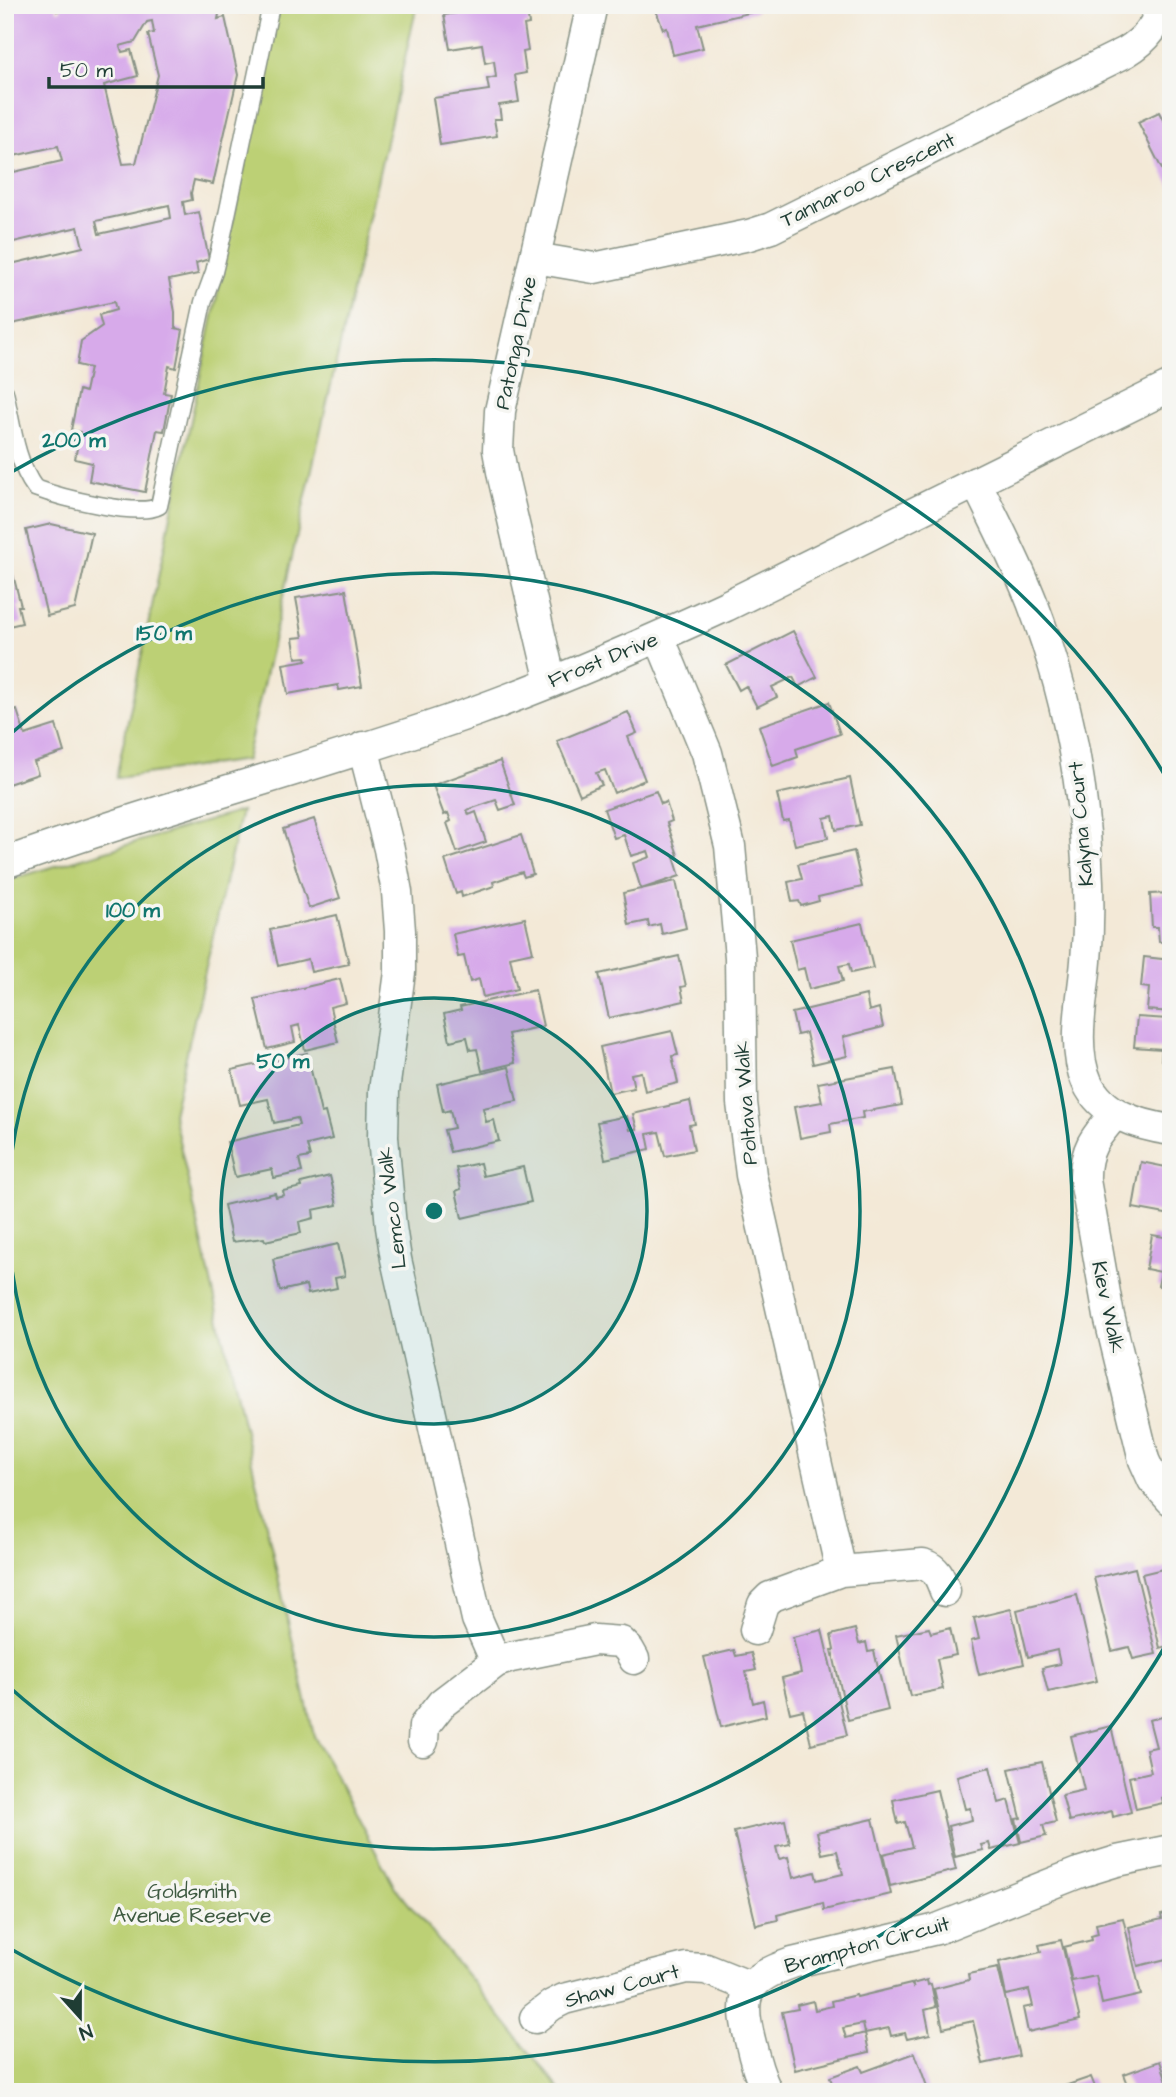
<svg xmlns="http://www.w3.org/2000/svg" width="1176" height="2097" viewBox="0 0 1176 2097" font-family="'Architects Daughter',sans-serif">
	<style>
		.green { fill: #bcd074; stroke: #6e8654; stroke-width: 2 }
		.building { fill: #d7aaea; fill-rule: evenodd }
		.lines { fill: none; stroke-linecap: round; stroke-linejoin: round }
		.lane-casing { stroke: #899386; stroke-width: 19 }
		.street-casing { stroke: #899386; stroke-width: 33 }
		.lane { stroke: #fff; stroke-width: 16 }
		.street { stroke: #fff; stroke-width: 30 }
		.ring { fill: none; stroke: #0f766e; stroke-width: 3.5 }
		.labels { text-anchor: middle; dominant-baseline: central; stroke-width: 7; stroke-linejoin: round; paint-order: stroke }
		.street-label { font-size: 21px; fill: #1f3d34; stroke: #f6f6f2 }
		.park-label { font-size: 21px; fill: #3e5a41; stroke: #f6f6f2 }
		.centre { fill: #0f766e; stroke: #f6f6f2; stroke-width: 3.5 }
		.ring-label { font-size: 21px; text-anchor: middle; font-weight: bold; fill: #0f766e; stroke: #f6f6f2; stroke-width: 7; stroke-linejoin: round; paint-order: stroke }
	</style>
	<rect width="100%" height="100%" fill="#f6f6f2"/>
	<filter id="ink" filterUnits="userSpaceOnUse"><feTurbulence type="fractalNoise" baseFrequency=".0143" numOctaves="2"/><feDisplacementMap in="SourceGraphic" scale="14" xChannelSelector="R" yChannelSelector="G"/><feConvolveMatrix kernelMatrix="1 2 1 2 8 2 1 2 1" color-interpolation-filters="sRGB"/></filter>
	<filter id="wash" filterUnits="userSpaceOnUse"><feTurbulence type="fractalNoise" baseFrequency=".00686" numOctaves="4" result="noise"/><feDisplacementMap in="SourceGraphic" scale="28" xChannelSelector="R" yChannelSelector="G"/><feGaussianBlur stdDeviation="1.57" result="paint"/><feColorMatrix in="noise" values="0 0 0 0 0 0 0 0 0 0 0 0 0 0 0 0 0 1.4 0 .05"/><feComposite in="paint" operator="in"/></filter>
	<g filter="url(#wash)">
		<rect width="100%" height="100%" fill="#f3e9d7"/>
		<!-- green -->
		<path class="green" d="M278,5H417L246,760L116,778Z
			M241,811L173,1114L314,1736L394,1886L562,2092H5V881Z"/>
		<g id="blocks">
			<!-- building -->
			<path class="building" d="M5,5H56L57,11L61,10V5H246L244,14L220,9L218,19L225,17L238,75L213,184L194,180L191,193L192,200L183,202L185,215L199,212L209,259L196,263L198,274L169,280L175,312V328L183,330L176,368L169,366L164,393L171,394L164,431L157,430L145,492L89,481L92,463L75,459L80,432L71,430L79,390L85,392L90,368L77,365L81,341L102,326L99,315L116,310L114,302L7,325L5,244L11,264L83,247L78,227L5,244V174L62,161L58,146L5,158ZM152,21L154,33L148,34L158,75L136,163L123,164L104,85L138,76L131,50L122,52L120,46L135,42L147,22ZM169,205L171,218L99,234L96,221Z
				M509,5H526L529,24L524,25L528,51L523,52L526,73L515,75L519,102L499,105L501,119H494L497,136L440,145L433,98L489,90L487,79L496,77L494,61L485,63L482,44L450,49L444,15Z
				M654,5H755L757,11L697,25L703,48L673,55L667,28L663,29Z
				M1159,112L1163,120L1171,116V187L1138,122Z
				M51,524L92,533L75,609L47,616L26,530Z
				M5,543L21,606H18L22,623L5,627Z
				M346,590L362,686L339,690L338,685L288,694L283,664L307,660L306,657L296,658L293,638L303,637L296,598Z
				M793,631L817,677L798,687L793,677L772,687L777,697L757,707L746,686L739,690L726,665Z
				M829,702L840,734L796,749L798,757L773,766L759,726Z
				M17,710L25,735L56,725L64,752L34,762L38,774L5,785V714Z
				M628,712L637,733L628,737L645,780L614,793L605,770L596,773L602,785L580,795L557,741Z
				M500,761L515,805L500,810L496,800L467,810L469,815L476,812L486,842L457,852L447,823L451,821L448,813L444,815L433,785Z
				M850,778L860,825L836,830L833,816L824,818L828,838L795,845L789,820L783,821L777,794Z
				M656,791L661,804L666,802L672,821L667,823L678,855L674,857L680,876L641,889L633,863L650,857L648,851L631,856L624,835L614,838L604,809Z
				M314,819L340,898L309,908L283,829Z
				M521,835L533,874L524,877L522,872L493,882L494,886L462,897L461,892L456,894L445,860Z
				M854,851L862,887L818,897L819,901L801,906L799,901L792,902L788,882L802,879L798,864Z
				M676,881L686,928L662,934L660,924L649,927L648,921L629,925L623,893Z
				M1171,893V941L1159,942L1158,927H1152L1150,894Z
				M337,915L349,964L311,972L308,959L278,966L270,930Z
				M525,918L533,952L510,957L517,989L483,997L479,979L470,982L464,956L458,957L453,934Z
				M862,923L873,968L851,973L849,964L839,966L843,981L809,989L804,968L797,970L790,940Z
				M679,956L686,986L681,987L684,1001L609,1018L599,974Z
				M1144,957L1171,960V1012L1147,1010L1149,988L1141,987Z
				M340,979L346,1003L330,1007L338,1042L305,1050L299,1025L292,1027L295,1042L267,1049L255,999Z
				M535,990L543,1026L508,1034L515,1063L482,1071L477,1049L470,1050L467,1037L450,1041L444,1014L461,1010L460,1007Z
				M866,995L869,1011L879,1008L883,1027L843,1037L847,1056L813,1064L806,1033L797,1035L792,1013Z
				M1137,1017L1168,1019L1167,1028H1171V1061L1161,1060L1162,1049L1134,1047Z
				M672,1031L678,1055L672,1056L678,1083L645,1091L641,1072L631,1074L634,1088L610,1093L600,1047Z
				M307,1053L321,1113L325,1112L332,1139L307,1145L310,1157L299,1159L302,1172L274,1178L272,1169L235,1177L227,1142L299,1125L297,1118L274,1123L268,1099L240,1105L232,1070Z
				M509,1067L517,1101L483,1108L486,1122L494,1120L499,1141L450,1152L444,1130L454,1128L450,1110L443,1112L437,1084Z
				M895,1069L902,1105L862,1112L863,1118L830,1124L831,1132L800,1138L794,1107L822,1102L818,1083Z
				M690,1101L695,1124L689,1125L694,1150L665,1156L659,1132L647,1134L650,1149L605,1159L597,1122L627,1116L630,1130L637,1129L633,1114Z
				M1141,1162L1171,1168V1215L1133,1208Z
				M480,1163L483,1176L523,1167L531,1202L462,1218L456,1191L461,1189L456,1168Z
				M330,1176L337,1205L313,1210L314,1218L299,1222L301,1233L265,1241L264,1238L232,1242L224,1205L275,1193L276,1197L284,1195L283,1191L302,1187L301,1183Z
				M1152,1235L1171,1238V1288L1158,1286L1161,1272L1146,1269Z
				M338,1244L345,1276L335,1278L337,1288L308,1294L306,1285L280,1291L273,1259Z
				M1171,1567V1645L1160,1648L1142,1574Z
				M1135,1568L1156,1654L1133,1659L1129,1647L1112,1651L1094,1578Z
				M1077,1595L1097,1681L1048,1692L1042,1668L1060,1664L1057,1650L1028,1657L1017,1610Z
				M1011,1609L1024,1664L979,1675L971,1641L979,1639L974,1618Z
				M929,1628L931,1633L950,1628L956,1655L937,1659L943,1689L910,1696L896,1635Z
				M855,1629L859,1644L866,1642L868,1652L874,1651L888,1710L848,1720L832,1650H834L831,1635Z
				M822,1630L847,1735L811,1744L803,1710L790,1713L782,1678L801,1673L793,1637Z
				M734,1650L736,1656L751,1653L756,1670L746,1672L753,1703L763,1700L766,1716L721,1727L704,1657Z
				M1171,1715V1794L1162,1797L1163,1803L1136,1809L1129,1777L1151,1772L1146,1749L1156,1747L1149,1720Z
				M1111,1726L1131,1812L1113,1817L1112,1811L1069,1821L1062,1795L1084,1790L1071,1736Z
				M1042,1762L1056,1822L1043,1825L1046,1836L1021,1842L1016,1819L1021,1818L1009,1769Z
				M990,1767L999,1803L1009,1800L1020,1843L991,1850L989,1843L981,1845L983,1850L955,1857L948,1826L972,1820L970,1808L965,1809L957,1776Z
				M937,1790L956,1870L890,1886L883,1854L912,1847L905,1822L898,1824L893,1800Z
				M873,1819L891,1894L824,1910L823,1903L777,1915L778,1920L756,1925L734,1832L785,1820L790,1844L776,1847L779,1859L788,1857L793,1878L815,1872L817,1880L843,1874L837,1851L822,1854L817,1832Z
				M1171,1913V1975H1170L1166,1959L1138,1966L1129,1927L1162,1919L1161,1915Z
				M1123,1918L1141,1995L1102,2004L1096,1976L1072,1981L1064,1947L1092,1940L1091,1936L1098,1934L1096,1924Z
				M1061,1940L1080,2020L1028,2032L1023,2008L1033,2006L1029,1990L1006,1995L999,1962L1041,1952L1039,1945Z
				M998,1968L1019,2056L983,2064L973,2021L943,2028L934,1989L969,1980L968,1974Z
				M927,1980L928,1985L931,1984L936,2007L925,2010L930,2034L907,2039L905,2033L891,2036L889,2028L865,2033L863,2024L843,2028L846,2038L865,2033L869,2052L795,2070L782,2012L798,2009L797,2005L813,2001L815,2010L832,2006L831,2001L856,1995L857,1997L911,1984L914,1988L912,1984Z
				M915,2053L929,2092H835L830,2077L860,2066L863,2072Z
				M1160,2061L1171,2092H1131L1124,2074Z
				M1091,2077L1097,2092H1050V2091Z"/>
		</g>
	</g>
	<g filter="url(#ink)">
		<use href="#blocks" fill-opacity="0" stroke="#899386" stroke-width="2"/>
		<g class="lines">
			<defs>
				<path id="lane" d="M5,392C12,423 16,463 35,488C59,497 139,518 159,506L203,302L214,272L223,234L271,5"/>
				<path id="street" d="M535,258L594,268L749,235L771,228L1126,52C1144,41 1158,27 1161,5
					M976,482C995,522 1016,561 1032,602C1064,685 1082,772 1087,861C1089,894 1089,928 1086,961C1083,999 1071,1047 1087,1082C1102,1115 1139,1125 1171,1130
					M659,637L707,753L730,846L740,957L742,1103L751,1175L841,1571
					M551,682L503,477L498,450L500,411L592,5
					M363,747L389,849L397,892L400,931V972L384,1091L383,1137L391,1227L396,1259L477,1619L496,1662
					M5,863C160,807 320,766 476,711C561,680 644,644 726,606L1171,386
					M1115,1114C1096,1136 1084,1149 1085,1180L1109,1316L1144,1460L1153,1480L1171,1500
					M755,1630L763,1604L770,1597L841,1571L923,1564C937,1569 940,1577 945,1591
					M423,1741L424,1726L442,1703L496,1662L511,1657L595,1640L621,1642L629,1650L634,1659
					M535,2018L552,2005L564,1999L686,1968L706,1969L751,1987
					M767,2092C759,2076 754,2058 750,2040C738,1994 746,1979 792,1963L937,1929L1078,1873L1117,1861L1171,1850"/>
			</defs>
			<!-- lane casing -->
			<use href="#lane" class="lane-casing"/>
			<!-- street casing -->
			<use href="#street" class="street-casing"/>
			<!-- lane -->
			<use href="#lane" class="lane"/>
			<!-- street -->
			<use href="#street" class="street"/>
		</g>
	</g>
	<!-- distance rings -->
	<circle cx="434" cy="1211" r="213" fill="#0f766e" fill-opacity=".12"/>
	<g class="ring">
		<circle cx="434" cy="1211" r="213"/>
		<circle cx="434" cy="1211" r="426"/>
		<path d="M7 737A638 638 0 1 1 7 1685"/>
		<path d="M1167 1643A851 851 0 0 1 9 1948M8 474A851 851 0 0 1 1167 779"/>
	</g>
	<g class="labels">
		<!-- street labels -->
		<g class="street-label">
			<text transform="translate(868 180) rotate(-26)">Tannaroo Crescent</text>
			<text transform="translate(516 343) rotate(-78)">Patonga Drive</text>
			<text transform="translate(603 660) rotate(-22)">Frost Drive</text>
			<text transform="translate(1081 824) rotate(-95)">Kalyna Court</text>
			<text transform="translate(746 1103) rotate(-94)">Poltava Walk</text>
			<text transform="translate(392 1208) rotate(-97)">Lemco Walk</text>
			<text transform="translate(1108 1307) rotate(78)">Kiev Walk</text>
			<text transform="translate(867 1945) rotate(-15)">Brampton Circuit</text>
			<text transform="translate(622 1986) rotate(-15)">Shaw Court</text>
		</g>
		<!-- park labels -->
		<g class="park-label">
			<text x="192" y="1891">Goldsmith<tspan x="192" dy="24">Avenue Reserve</tspan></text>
		</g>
	</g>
	<circle cx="434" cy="1211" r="10" class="centre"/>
	<g class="ring-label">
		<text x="74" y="447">200 m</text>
		<text x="164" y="640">150 m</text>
		<text x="133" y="917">100 m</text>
		<text x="283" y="1068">50 m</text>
	</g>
	<!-- margin -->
	<rect width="1176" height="2097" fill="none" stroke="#f6f6f2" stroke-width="28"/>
	<!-- north arrow -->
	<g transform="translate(80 2017) rotate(159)" stroke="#f6f6f2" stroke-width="5" paint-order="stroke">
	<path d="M0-5L12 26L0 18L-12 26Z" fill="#1f3d34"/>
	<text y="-10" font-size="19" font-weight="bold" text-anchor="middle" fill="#1f3d34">N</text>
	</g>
	<!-- scale -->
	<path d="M49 77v10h214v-10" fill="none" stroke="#1f3d34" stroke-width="3.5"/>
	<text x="60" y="77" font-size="21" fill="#1f3d34" stroke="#f6f6f2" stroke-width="5" paint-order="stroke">50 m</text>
</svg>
